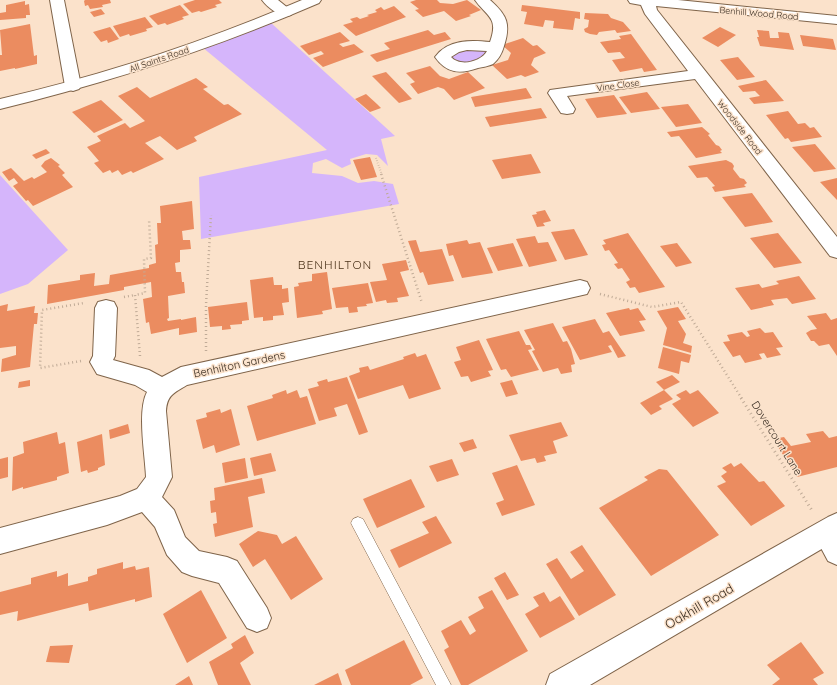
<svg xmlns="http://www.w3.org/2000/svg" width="837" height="685" viewBox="0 0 837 685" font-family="Quicksand,sans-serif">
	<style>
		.green { fill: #d5b5fb }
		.building { fill: #eb8c60 }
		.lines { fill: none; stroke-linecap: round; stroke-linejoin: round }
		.lane-casing { stroke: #7f644a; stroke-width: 1 }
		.street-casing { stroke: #7f644a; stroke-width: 2 }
		.secondary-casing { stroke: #7f644a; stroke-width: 2 }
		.path-far2 { stroke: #c0ab97; stroke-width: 2; stroke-dasharray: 0.5 2; stroke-linecap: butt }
		.path-far1 { stroke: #c0ab97; stroke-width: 2.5; stroke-dasharray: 1 3; stroke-linecap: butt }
		.path { stroke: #c0ab97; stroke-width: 3; stroke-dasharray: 1 3.5; stroke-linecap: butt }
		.lane { fill: #fff; fill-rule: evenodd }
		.street { fill: #fff; fill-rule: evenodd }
		.secondary { fill: #fff; fill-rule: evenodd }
		.labels { text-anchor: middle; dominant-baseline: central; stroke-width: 3; stroke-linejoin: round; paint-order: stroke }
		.far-street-label { font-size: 9px; fill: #3a2e23; stroke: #fbe2cb }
		.street-label { font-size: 11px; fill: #3a2e23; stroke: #fbe2cb }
		.neighbourhood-label { font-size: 12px; letter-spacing: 1px; fill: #4b331a; stroke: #fbe2cb }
		.near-street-label { font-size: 13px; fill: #3a2e23; stroke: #fbe2cb }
	</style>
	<rect width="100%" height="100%" fill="#fbe2cb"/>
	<!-- green -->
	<path class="green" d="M270,22L395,136L381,139L388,166L377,155L366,154L350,159L351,164L342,168L326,159L313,163L312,173L342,176L358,183L374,181L393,184L399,204L201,239L199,177L327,150L202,47Z
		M468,47L491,50L483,59L462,65L448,58Z
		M0,175L68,250L28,284L0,294Z"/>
	<!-- building -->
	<path class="building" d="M85,0H110L111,3L102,5L103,7L90,9L88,5L85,6L84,1Z
		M195,0H219L222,3L215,5L217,7L201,12L199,11L192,13L183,4Z
		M416,0H437L440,3L453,4L467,0L481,10L469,15L471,16L456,21L444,11L423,17L415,10L419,9L410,2Z
		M25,1V5L29,4L30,15H26V18L0,20V13L6,12V5Z
		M180,5L189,15L182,17L184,19L167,25L165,23L158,25L149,16Z
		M522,5L580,12V19L575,18L573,30L553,28L554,21L545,20L543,27L524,24L527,12L521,11Z
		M394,6L406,17L356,36L343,25L353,22L350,19L357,17L360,19L369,16L367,15L377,12L375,10L381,7L384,10Z
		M101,9L105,14L94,17L90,12Z
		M585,13L608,14L611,18L623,22L631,31L617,33L615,30L599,32L597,35L590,34L585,32L584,29L588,27L589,20L584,19Z
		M145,17L153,27L146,29L147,31L130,36L129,34L120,37L113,26Z
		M30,24L34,56L37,55V64L15,69V68L0,71V55H2L0,30Z
		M110,27L119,39L108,43L107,40L101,42L93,32Z
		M720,27L736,35L718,47L702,38Z
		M428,30L434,35L445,32L451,39L377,62L370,55L390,49L384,43Z
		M757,30L769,31L770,38H779L778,32L789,33L794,50L760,46L757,37H759Z
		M340,32L350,41L339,44L343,47L354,44L364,52L323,67L313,58L324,54L321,51L309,55L300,46Z
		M631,34L657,70L644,72L642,68L620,72L612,60L625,58L620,52L608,53L600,42L621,39L619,36Z
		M800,35L833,39L836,50L803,46Z
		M523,38L533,46L537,45L546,53L534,58L531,65L539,72L525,77L521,75L507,79L492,65L508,60L511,53L502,45Z
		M738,57L755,77L737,80L720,60Z
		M430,66L440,76L449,79L468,72L485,88L454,100L444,89L438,87L418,94L410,84L415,82L406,73Z
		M386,72L412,99L399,103L372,76Z
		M196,78L208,87L203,89L224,105L228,104L242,114L194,137L197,141L177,150L160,136L145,143L164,159L133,173L131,171L122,175L118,170L112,173L110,170L103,173L94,163L99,161L87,147L101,141L97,136L125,123L130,128L145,121L118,96L137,87L150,98Z
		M766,80L784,101L754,104L749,98L760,96L755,91L743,92L738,86Z
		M526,88L532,98L475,107L471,97Z
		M647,92L660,109L631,113L619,97Z
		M366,94L377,104L381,108L370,112L355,99Z
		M614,95L627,114L597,118L585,99Z
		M101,100L123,120L94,133L72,112Z
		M688,104L702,123L676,127L661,107Z
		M541,108L547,118L490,127L485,117Z
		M788,111L798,124L805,123L810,128L814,127L822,137L791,142L788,138L785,139L766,115Z
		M702,127L710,134L708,135L716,145L719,146L722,150L720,151L722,153L696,158L679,136L671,137L667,132Z
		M815,144L836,169L814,172L792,147Z
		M46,149L50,153L36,159L32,155Z
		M531,154L541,173L502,179L492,160Z
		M370,157L377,177L361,180L353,160Z
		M51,158L60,165L58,166L65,173L62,175L73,187L33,206L28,200L26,201L13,186L18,183L14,178L9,181L2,172L11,168L24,181L32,177L34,179L47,172L41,166L45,161Z
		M726,160L732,163L734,166L733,169L740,178L744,179L747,183L744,185L746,187L715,192L712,187L715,186L707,177L697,178L688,166Z
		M837,178V200L820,182Z
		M752,193L773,222L745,227L722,197Z
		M192,201L194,229L182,231L183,240H190L191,249L180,250V262L175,263L176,272H181L182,282H184L185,293L168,296L169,318L167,319L168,321L181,319V320L196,317L197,332L179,335V328L151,334L149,322L146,323L143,299L152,297L151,282L124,287V290L47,304L48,285L80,280V275L95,273L94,286L109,284L110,275L149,268V265L156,263L155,245L158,244L157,223H161L160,206Z
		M545,210L551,221L543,223L545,226L537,227L532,215L537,214L536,212Z
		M574,229L588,255L565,260L551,232Z
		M628,233L665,287L639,293L635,287L630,288L626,282L630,280L622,268L618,269L614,264L618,263L609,250L605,251L602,245L606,244L603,240Z
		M778,233L802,263L774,268L750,238Z
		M535,236L538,243L548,242L557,261L529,267L516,239Z
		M416,240L420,252L442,249L454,281L428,285L423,272L420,273L408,241Z
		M467,240L469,244L480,242L493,273L462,278L453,255L449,256L446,244Z
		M513,243L523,266L498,271L487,248Z
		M677,243L692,263L676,267L660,246Z
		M406,260L409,270L400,272L409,296L397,298L398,302L387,303L386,300L376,302L370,282L387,280L382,264Z
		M327,272L332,309L322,311L323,314L297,318L294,287L299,286L298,283L312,281V274Z
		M799,276L816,299L792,304L787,298L771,300L774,305L751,310L735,288L759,284L762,288L779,284L776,281Z
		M273,277L274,285H282V289L288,288L289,302L282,303L284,315L273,316V320L263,321V317L254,318L250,280Z
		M368,283L373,303L366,304L367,306L357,307L358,312L349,313L348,307L336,308L332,288Z
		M247,302L249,320L242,321V324L230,325L231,329L222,330V326L210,327L208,307Z
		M8,304L7,311L35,306L34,313H38L37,324H34L30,367L1,372L2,359L16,355V346L0,348V306Z
		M678,307L686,319L678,321L686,334L683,343L692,346L691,353L663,345L667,328L657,311Z
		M629,308L630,310L638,308L646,320L639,321L645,331L620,336L606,313Z
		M826,313L831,320L837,318V356L829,344L819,346L814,341H811L806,333L811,330L817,329L807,316Z
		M595,319L603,333L609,331L626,356L618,358L611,345L608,346L612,352L580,360L562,327Z
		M553,323L563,342L567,341L571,349L575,364L571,365L572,372L561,374L558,368L543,372L532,351L535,350L524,330Z
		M760,328L765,333L773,332L783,347L776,348L781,355L767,358L764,353L759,354L762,359L745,363L740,355L733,357L723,342L730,341L727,335L742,332L747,337L750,336L747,331Z
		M519,331L526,345H530L532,349L528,350L539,370L511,377L506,369L501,370L486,339Z
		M479,340L493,370L488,371L491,376L471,382L468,376L461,377L454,362L461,360L456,347Z
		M663,347L691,355L689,363L681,361L679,374L658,368Z
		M415,353L417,357L426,354L441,389L409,399L403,385L358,399L349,376L360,372L359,368L368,366L370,370L404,359L403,357Z
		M672,375L680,382L664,390L656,382Z
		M347,377L368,432L359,435L347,404L334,408L337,416L319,421L308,389L319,386L317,382L327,379L328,382Z
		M30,380V386L18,388L19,382Z
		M512,380L518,394L506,397L500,383Z
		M286,390L287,394L297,390L300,398L307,396L316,424L257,441L247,406L273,398L272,395Z
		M664,390L673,399L659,406L662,409L651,415L640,403Z
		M686,390L690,394L698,390L719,413L693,427L672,404L681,399L676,395Z
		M220,409L221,413L231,409L240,445L216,453L214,445L203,449L196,420L207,417L206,413Z
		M561,422L568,436L553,441L557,453L544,456L546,461L537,463L535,458L521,461L509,435Z
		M128,424L130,433L110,439L109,430Z
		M823,431L829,438L837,436V467L797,477L773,439L784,437L791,446L811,442L806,434Z
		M57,432L59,444L65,442L69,473L57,477V480L23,489V487L12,491L13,457L24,453L23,442Z
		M102,434L105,465L98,468V470L88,473L87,470L81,472L77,442Z
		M473,439L477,448L464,452L459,443Z
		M271,453L276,471L254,476L250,458Z
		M8,457V477L0,479V459Z
		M245,458L248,478L225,483L222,463Z
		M452,459L459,475L437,482L429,466Z
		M731,463L734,467L741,463L759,482L764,481L785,506L751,526L717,486L726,482L721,476L727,472L722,468Z
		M517,465L535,505L502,516L496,503L504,500L492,473Z
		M659,469L667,470L719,535L651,576L599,508L648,480L644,477Z
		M262,478L265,493L248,497L253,527L215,537L213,524L217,523L216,512L211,513L210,501L215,500L214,488Z
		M411,479L425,507L377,528L363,499Z
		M436,516L452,543L399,568L390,550L429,533L422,522Z
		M258,531L277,535L282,544L296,536L323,579L291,600L265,559L253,567L239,544Z
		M582,545L616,595L579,616L546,564L557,558L571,579L584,571L570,552Z
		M123,562V569L135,566L136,570L149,567L152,597L135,602V599L89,611L88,603L17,621L18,611L0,615V592L31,584V578L57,571V577L68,573V586L88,581V577L97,574V569Z
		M505,572L519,595L507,600L494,578Z
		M201,590L227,638L187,663L163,614Z
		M492,590L528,651L468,685H461L444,650L449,647L441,631L461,620L470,635L476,631L468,617L484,608L478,597Z
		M544,592L550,602L560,596L575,619L540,638L525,614L539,606L533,597Z
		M245,635L254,653L240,663L251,685H218L209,662L233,648L231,644Z
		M404,640L423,678L410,685H351L345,670Z
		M801,642L824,673L813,679L818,685H772L780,679L767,665Z
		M73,645L69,663L46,662L50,646Z
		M338,673L342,685H314Z
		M189,676L193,685H175Z"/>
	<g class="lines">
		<defs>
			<path id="lane" d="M358,517L363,519L451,685H436L353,527L351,523L353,519Z"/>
			<path id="street" d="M50,0H64L81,86L79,89L73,91L67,89L65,86Z
				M262,0H278L293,12L291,15C281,18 268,8 262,0Z
				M475,0H490C507,15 511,24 504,46C502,53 499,59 493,64C489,66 483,67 478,68C460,74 447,74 435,57C448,39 471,40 490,42C499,17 487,17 475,0ZM467,50L487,51C481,62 460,67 451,57L459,52Z
				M628,0H678L837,16V24L656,6L657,10L837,237V258L830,256L695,79L567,96L575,109L573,113L567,114L561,113L548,93L550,90L688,71L645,14L641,5L630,3Z
				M580,280L587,282L590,288L587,294L187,385C174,393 167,395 166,411L172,477L162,497L174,510L185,537L199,551L227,557L237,561L267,608L271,618L267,628L257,632L247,628L219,583L192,576L182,572L167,555L155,527L142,512L107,525L0,554V528L120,496L137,489L146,477C145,454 137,411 147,392L135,385L97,374L90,362L93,356L95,308L98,302L106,300L114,302L117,308L115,356L113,360L149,370L162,377L181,367Z
				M826,520L835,524L837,527V565L828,561L813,533L817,524Z"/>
			<path id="secondary" d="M302,0H321L319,3C215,48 110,82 0,109V99C104,75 204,42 302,0Z
				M837,513V540L590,685H546L550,674L828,517Z"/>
		</defs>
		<!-- lane casing -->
		<use href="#lane" class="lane-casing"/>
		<!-- street casing -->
		<use href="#street" class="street-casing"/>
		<!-- secondary casing -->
		<use href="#secondary" class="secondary-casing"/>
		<!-- path-far2 -->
		<path class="path-far2" d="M376,158L382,175"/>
		<!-- path-far1 -->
		<path class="path-far1" d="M381,174L422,303
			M600,294L652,307L681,302L742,399
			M124,297L135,295
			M206,351V305L211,215
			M140,356L135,295L145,293L144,259L151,258L149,219
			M81,361L40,368L42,310L84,303"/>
		<!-- path -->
		<path class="path" d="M741,398L813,512"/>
		<!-- lane -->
		<use href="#lane" class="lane"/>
		<!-- street -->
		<use href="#street" class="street"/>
		<!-- secondary -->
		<use href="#secondary" class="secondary"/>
	</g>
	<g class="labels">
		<!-- far-street labels -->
		<g class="far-street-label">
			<text transform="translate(759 13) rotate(5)">Benhill Wood Road</text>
			<text transform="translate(159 59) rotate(-19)">All Saints Road</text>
			<text transform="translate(618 85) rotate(-8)">Vine Close</text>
			<text transform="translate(740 127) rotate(52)">Woodside Road</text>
		</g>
		<!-- street labels -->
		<g class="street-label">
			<text transform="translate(239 364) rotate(-12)">Benhilton Gardens</text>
			<text transform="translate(777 438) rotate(58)">Dovercourt Lane</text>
		</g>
		<!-- neighbourhood labels -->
		<g class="neighbourhood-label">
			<text x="335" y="264">BENHILTON</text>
		</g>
		<!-- near-street labels -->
		<g class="near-street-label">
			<text transform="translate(699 606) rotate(-30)">Oakhill Road</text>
		</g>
	</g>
</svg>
